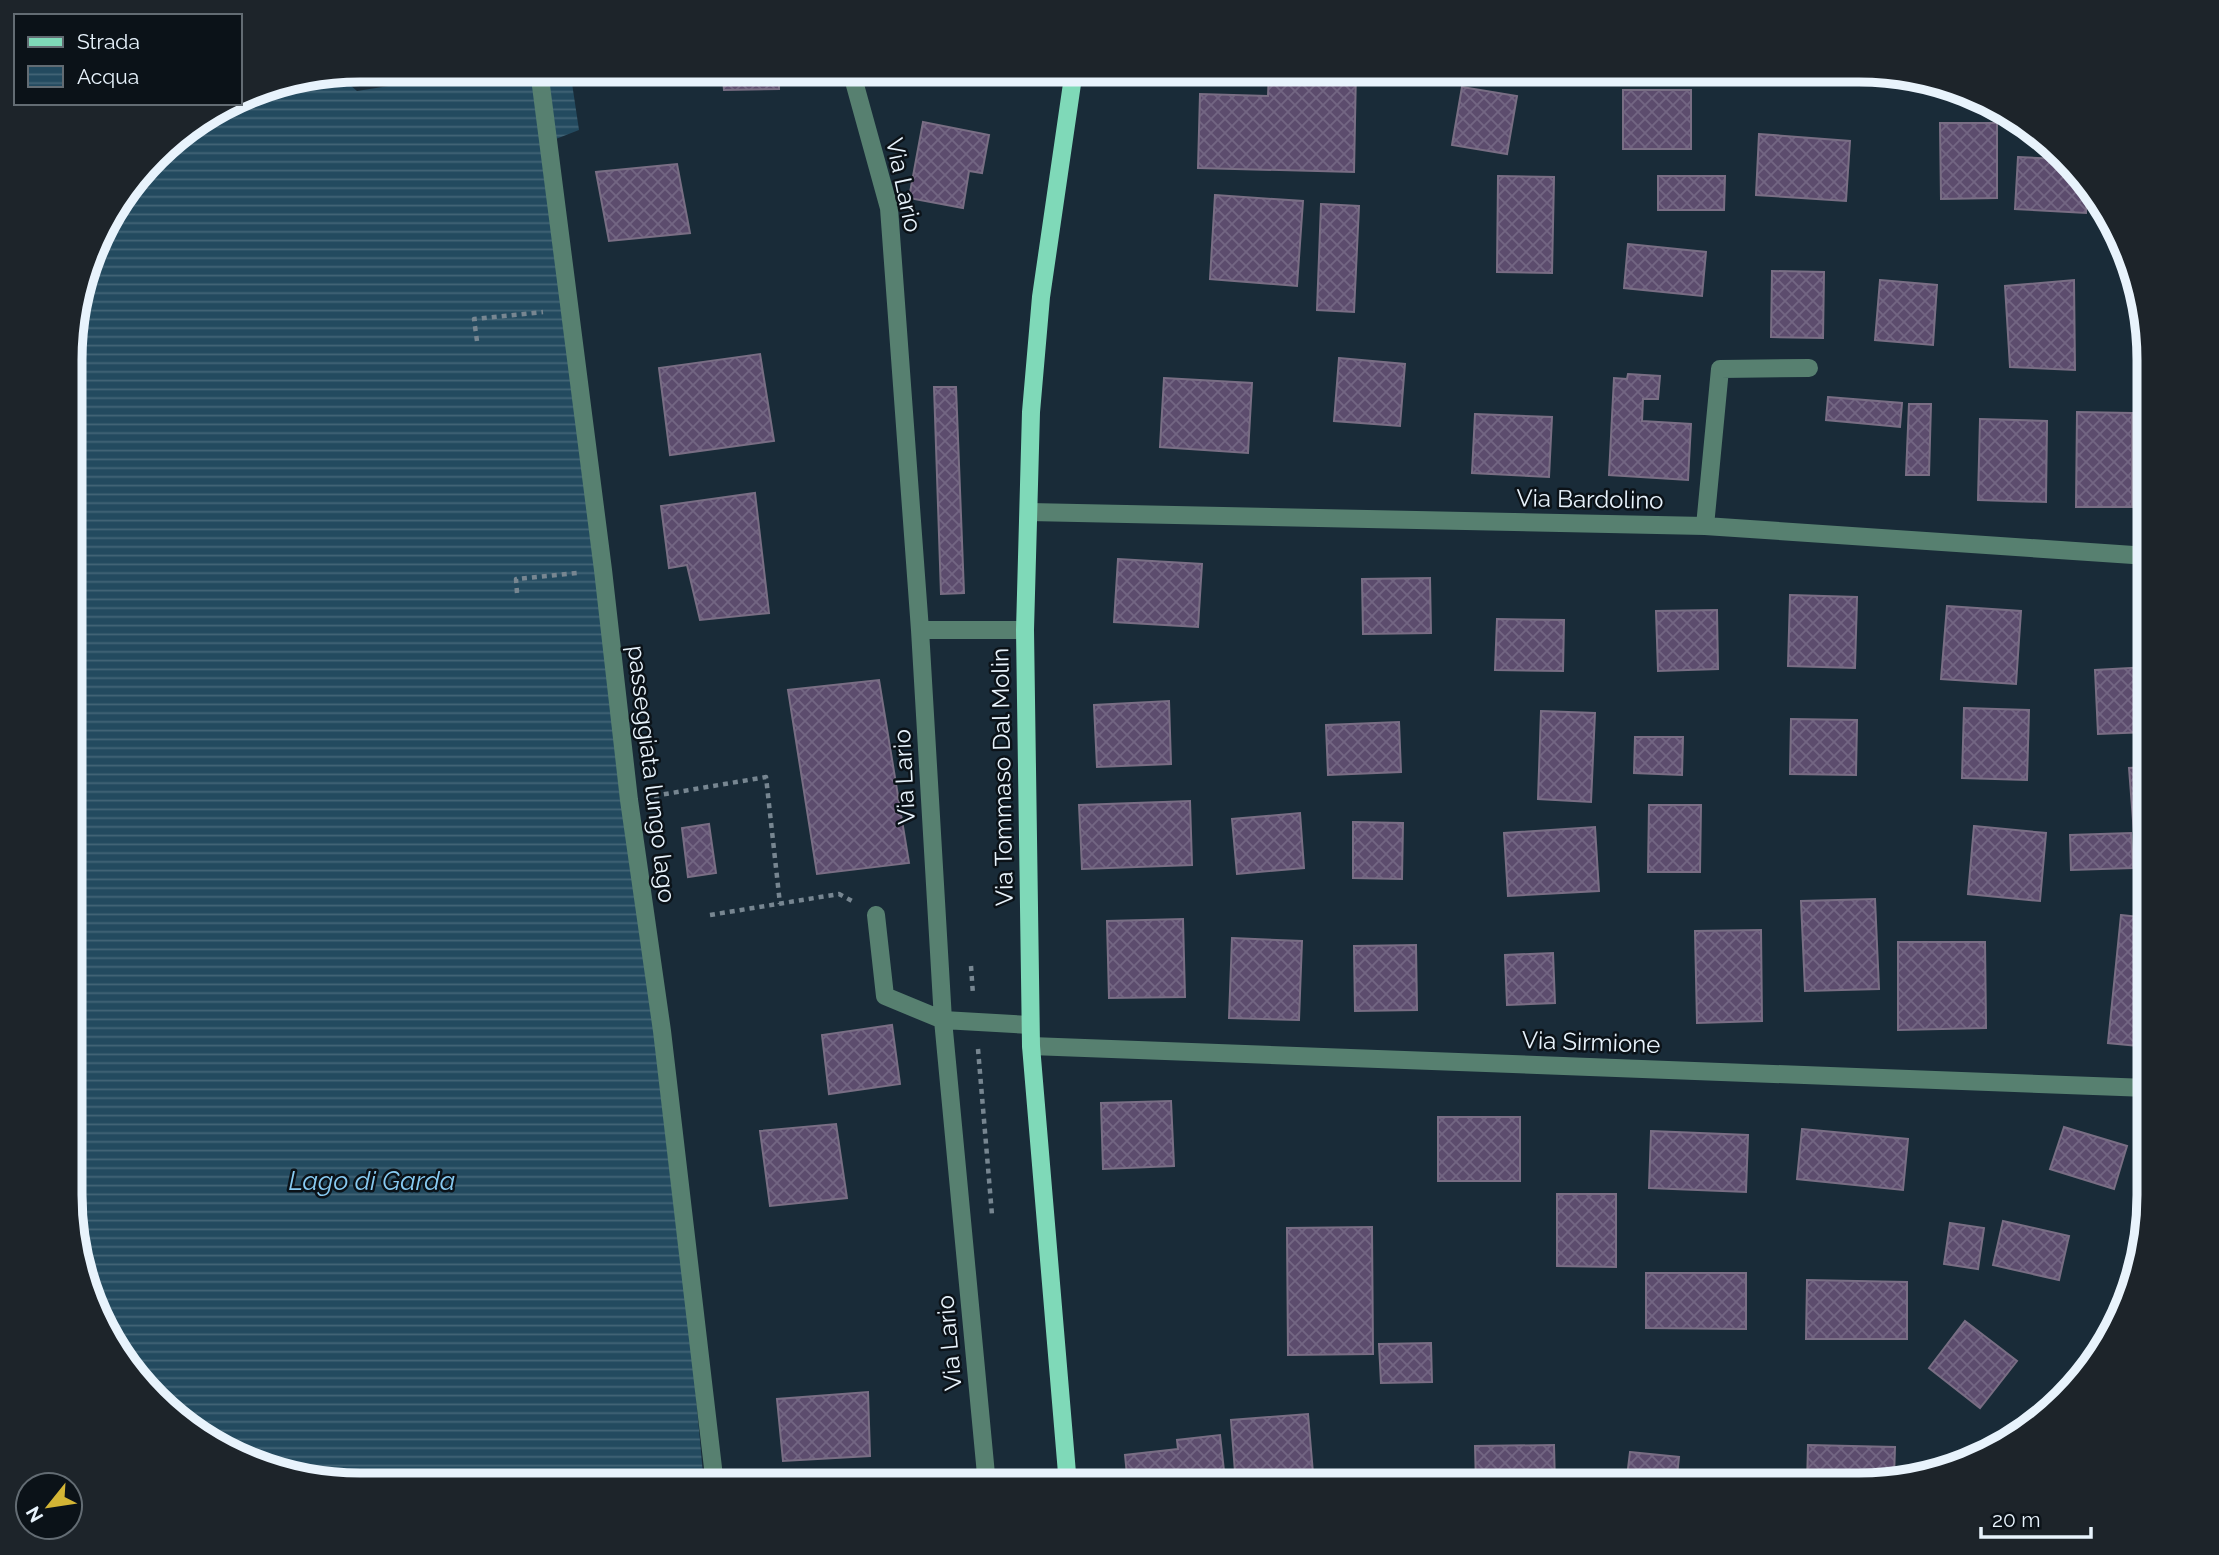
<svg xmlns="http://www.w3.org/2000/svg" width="2219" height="1555" viewBox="0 0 2219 1555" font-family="Raleway,sans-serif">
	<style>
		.water { fill: url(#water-rules) }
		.building { fill: url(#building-cross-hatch); stroke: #796e84; stroke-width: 2 }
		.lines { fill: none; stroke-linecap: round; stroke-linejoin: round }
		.path { stroke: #778691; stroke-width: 4.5; stroke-dasharray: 5 5; stroke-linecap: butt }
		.minor { stroke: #578070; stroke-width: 18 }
		.major { stroke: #7fd9b8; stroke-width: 18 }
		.labels { text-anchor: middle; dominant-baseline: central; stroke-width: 5; stroke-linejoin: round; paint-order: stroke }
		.street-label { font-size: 24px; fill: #e8f3fc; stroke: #0b1218 }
		.water-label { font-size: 26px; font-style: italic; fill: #88cbf2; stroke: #0b1218 }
		.rim { fill: none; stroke: #e8f3fc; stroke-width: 9 }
	</style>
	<defs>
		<pattern id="water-rules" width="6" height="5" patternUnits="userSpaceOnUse" patternTransform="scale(1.75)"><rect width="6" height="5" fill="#234a5f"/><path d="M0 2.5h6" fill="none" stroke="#436577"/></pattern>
		<pattern id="building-cross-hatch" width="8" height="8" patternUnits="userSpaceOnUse" patternTransform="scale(1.75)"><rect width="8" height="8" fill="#5c4c6d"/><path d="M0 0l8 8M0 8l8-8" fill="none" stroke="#736683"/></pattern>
	</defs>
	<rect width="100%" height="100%" fill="#192b38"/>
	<!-- water -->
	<path class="water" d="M427,70H460L461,74L491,70H570L579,130L543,144L683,1252L704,1485L342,1484L267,1469L184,1425L109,1340L72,1232V323L100,232L169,142L231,103H240V98L250,92L338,75L357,91L427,80Z"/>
	<!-- building -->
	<path class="building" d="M676,70H779V89L724,90L723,79L676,77Z
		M1269,70H1356L1354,172L1198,168L1200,94L1268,96Z
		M1462,87L1517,96L1507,154L1452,145Z
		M1623,90H1691V149H1623Z
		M923,122L989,135L982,173L969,171L963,208L909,198Z
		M1940,123H1997V198L1941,199Z
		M1759,134L1850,141L1846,201L1756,195Z
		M2018,157L2061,159L2087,189L2086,213L2015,209Z
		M677,164L690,233L609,241L596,172Z
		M1498,176L1554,177L1552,273L1497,272Z
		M1658,176H1725L1724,210H1658Z
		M1215,195L1303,201L1297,286L1210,279Z
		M1321,204L1359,206L1354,312L1317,310Z
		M1628,244L1706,252L1702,296L1624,288Z
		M1772,271L1824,272L1823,338L1771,337Z
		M1880,280L1937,285L1933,345L1875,340Z
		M2074,280L2075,370L2010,367L2005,286Z
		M760,354L774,441L670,455L659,368Z
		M1339,358L1405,364L1400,426L1334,421Z
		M1628,374L1660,376L1658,399H1643L1642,421L1691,424L1688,480L1609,475L1614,378L1627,379Z
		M1164,378L1252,383L1248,453L1160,447Z
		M934,387H956L964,593L941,594Z
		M1828,397L1902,403L1900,427L1826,420Z
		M1909,404H1931L1929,475H1906Z
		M2077,412L2132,413V507H2076Z
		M1475,414L1552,417L1549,477L1472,473Z
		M1980,419L2047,421L2046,502L1978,500Z
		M755,493L769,613L700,620L687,565L669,568L661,506Z
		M1118,559L1202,564L1198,627L1114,622Z
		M1430,578L1431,633L1363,634L1362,579Z
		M1790,595L1857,597L1855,668L1788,666Z
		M1947,606L2021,611L2016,684L1941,679Z
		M1717,610L1718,669L1658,671L1656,611Z
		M1497,619L1564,620L1563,671L1495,670Z
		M2148,667V732L2098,734L2095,670Z
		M879,680L909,863L817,874L788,690Z
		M1169,701L1171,764L1097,767L1094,705Z
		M1964,708L2029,710L2027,780L1962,778Z
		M1541,711L1595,713L1591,802L1538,799Z
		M1791,719L1857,720L1856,775L1790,774Z
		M1399,722L1401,772L1328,775L1326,725Z
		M1635,737H1683L1682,775L1634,773Z
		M2148,767V885L2138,886L2129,768Z
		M1190,801L1192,865L1082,869L1079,805Z
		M1649,805H1701L1700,872H1648Z
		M1300,813L1304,868L1237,874L1232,819Z
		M1353,822L1403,823L1402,879L1353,878Z
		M709,824L716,873L688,877L682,828Z
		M1974,826L2046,833L2040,901L1968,894Z
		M1595,827L1599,891L1508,896L1504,833Z
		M2131,833L2133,868L2071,870L2070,835Z
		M1875,899L1879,989L1805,991L1801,901Z
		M2121,915L2148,918V1047L2108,1043Z
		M1183,919L1185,997L1109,998L1107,921Z
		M1761,930L1762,1021L1697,1023L1695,931Z
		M1232,938L1302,941L1299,1020L1229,1018Z
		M1898,942H1985L1986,1028L1898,1030Z
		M1416,945L1417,1010L1355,1011L1354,946Z
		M1553,953L1555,1003L1507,1005L1505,955Z
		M892,1025L900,1084L829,1094L822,1035Z
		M1171,1101L1174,1166L1103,1169L1101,1103Z
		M1438,1117H1520V1181H1438Z
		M836,1124L847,1198L770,1206L760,1131Z
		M2064,1127L2127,1146L2114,1189L2050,1169Z
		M1802,1129L1908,1139L1903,1190L1797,1179Z
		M1651,1131L1748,1135L1746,1192L1649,1188Z
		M1557,1194H1616V1267L1557,1266Z
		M2003,1221L2069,1236L2059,1280L1993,1265Z
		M1950,1223L1984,1228L1978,1269L1944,1264Z
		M1372,1227L1373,1354L1288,1355L1287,1228Z
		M1646,1273H1746V1329L1646,1328Z
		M1807,1280L1907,1282V1339H1806Z
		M1965,1321L2017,1361L1980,1408L1929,1368Z
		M1431,1343L1432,1382L1381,1383L1379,1344Z
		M868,1392L870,1456L783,1461L777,1399Z
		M1308,1414L1314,1485H1236L1231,1420Z
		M1220,1435L1224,1471L1216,1472L1218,1485H1128L1125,1455L1178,1449L1177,1440Z
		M1554,1445L1555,1485H1476L1475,1446Z
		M1808,1445L1895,1447L1894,1477L1859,1485H1807Z
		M1630,1452L1679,1457L1676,1485H1626Z"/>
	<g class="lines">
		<!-- path -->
		<path class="path" d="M369,70H378
			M419,70L420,76
			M477,341L474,319L543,312
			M517,593L516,579L577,573
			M654,796L766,777L780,904
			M710,915L839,894L854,902
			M971,966L973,995
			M978,1049L992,1215"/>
		<!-- minor -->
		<path class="minor" d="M539,70L603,570L629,800L662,1031L715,1485
			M855,70V85L889,208L920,630L943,1020L987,1485
			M1029,512L1705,526L2148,556
			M1705,526L1720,369L1809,368
			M920,630H1025
			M876,915L885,996L943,1020L1030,1025
			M1031,1046L2148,1088
			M2131,1294L2134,1287"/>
		<!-- major -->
		<path class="major" d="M1068,1485L1031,1046L1025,630L1031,412L1041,297L1074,70"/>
	</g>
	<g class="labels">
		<!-- street labels -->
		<g class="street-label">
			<text transform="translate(904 185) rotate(78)">Via Lario</text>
			<text transform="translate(1590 499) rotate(1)">Via Bardolino</text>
			<text transform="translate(652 774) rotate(83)">passeggiata lungo lago</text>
			<text transform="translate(904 777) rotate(-93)">Via Lario</text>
			<text transform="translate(1002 777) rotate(-91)">Via Tommaso Dal Molin</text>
			<text transform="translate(1591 1042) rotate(2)">Via Sirmione</text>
			<text transform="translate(949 1343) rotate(-95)">Via Lario</text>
		</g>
		<!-- water labels -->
		<g class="water-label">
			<text x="372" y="1181">Lago di Garda</text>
		</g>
	</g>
	<!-- crop -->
	<path d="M0 0H2219V1555H0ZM360 82H1859A278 278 0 0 1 2137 360V1195A278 278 0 0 1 1859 1473H360A278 278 0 0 1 82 1195V360A278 278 0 0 1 360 82Z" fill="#1d242a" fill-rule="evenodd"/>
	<path class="rim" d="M360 82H1859A278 278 0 0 1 2137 360V1195A278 278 0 0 1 1859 1473H360A278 278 0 0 1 82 1195V360A278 278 0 0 1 360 82Z"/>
	<!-- legend -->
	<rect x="14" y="14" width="228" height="91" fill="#0b1218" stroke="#636c73" stroke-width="2"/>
	<rect x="28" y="37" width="35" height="10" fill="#7fd9b8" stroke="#636c73" stroke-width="2"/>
	<text x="77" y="49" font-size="21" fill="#e8f3fc">Strada</text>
	<rect x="28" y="66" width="35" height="21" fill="url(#water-rules)" stroke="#636c73" stroke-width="2"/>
	<text x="77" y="84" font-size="21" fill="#e8f3fc">Acqua</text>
	<!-- north arrow -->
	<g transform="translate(49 1506) rotate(240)"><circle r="33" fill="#0b1218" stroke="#636c73" stroke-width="2"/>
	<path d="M0-5L12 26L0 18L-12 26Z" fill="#d4b535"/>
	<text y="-10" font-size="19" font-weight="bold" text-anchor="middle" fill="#e8f3fc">N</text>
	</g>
	<!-- scale -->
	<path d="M1981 1527v10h110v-10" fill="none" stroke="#e8f3fc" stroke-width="3.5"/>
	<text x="1992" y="1527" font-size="21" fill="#e8f3fc" stroke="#0b1218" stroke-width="5" paint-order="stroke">20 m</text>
</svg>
